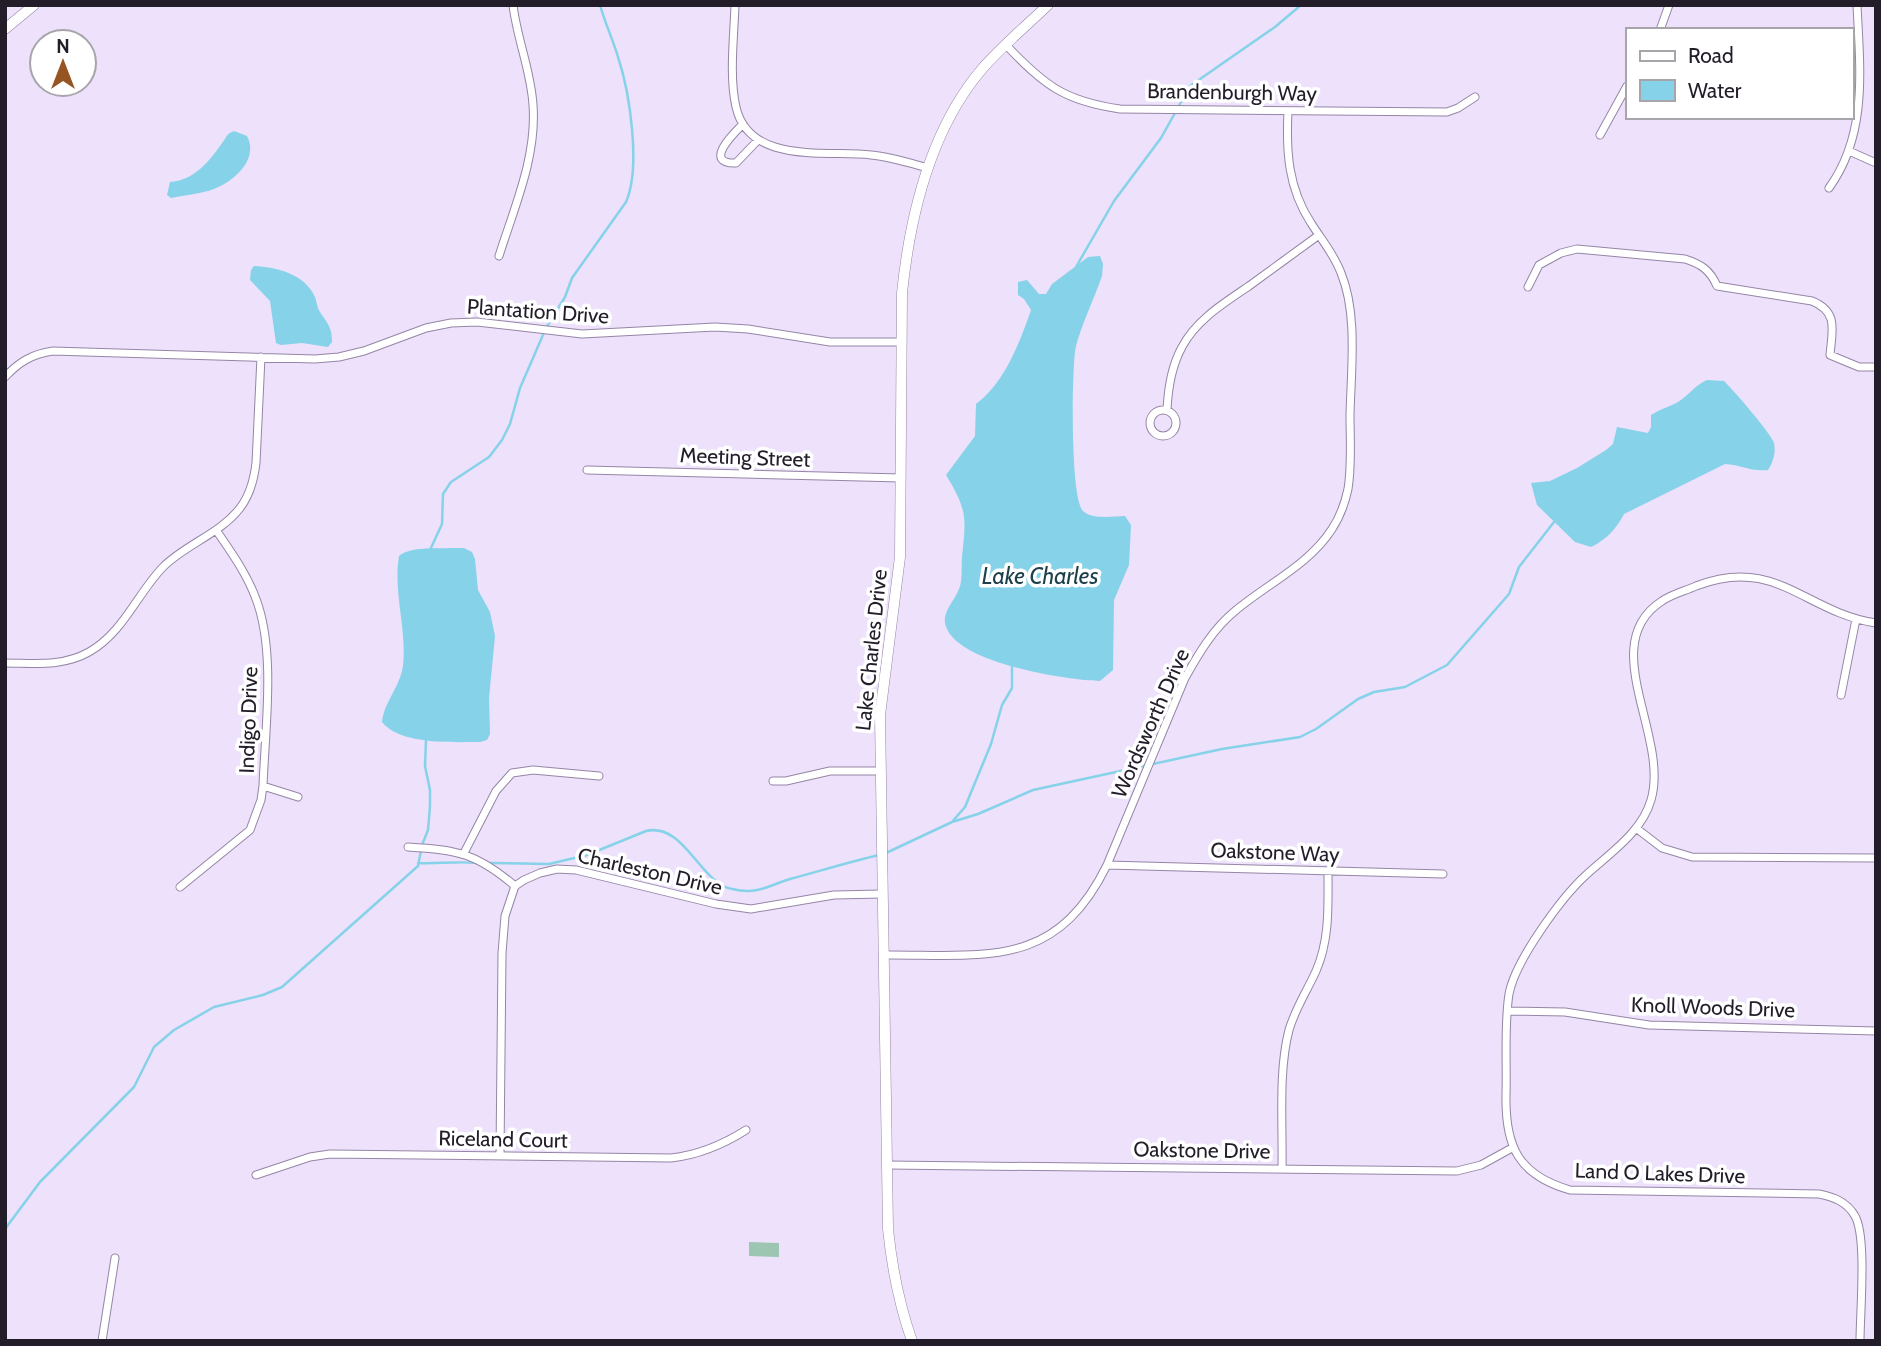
<svg xmlns="http://www.w3.org/2000/svg" width="1881" height="1346" viewBox="0 0 1881 1346" font-family="Cabin,sans-serif">
	<style>
		.green { fill: #9dc6b2 }
		.water { fill: #86d2e9 }
		.lines { fill: none; stroke-linecap: round; stroke-linejoin: round }
		.stream { stroke: #86d2e9; stroke-width: 2.5 }
		.street-casing { stroke: #9486a5; stroke-width: 9 }
		.secondary-casing { stroke: #9486a5; stroke-width: 11 }
		.street { stroke: #fff; stroke-width: 7 }
		.secondary { stroke: #fff; stroke-width: 10 }
		.labels { text-anchor: middle; dominant-baseline: central; stroke-width: 7; stroke-linejoin: round; paint-order: stroke }
		.street-label { font-size: 21px; fill: #221d29; stroke: #fff }
		.water-label { font-size: 23px; font-style: italic; fill: #1d404b; stroke: #fff }
	</style>
	<rect width="100%" height="100%" fill="#ede1fc"/>
	<!-- green -->
	<path class="green" d="M749,1242L779,1243V1257L749,1256Z"/>
	<!-- water -->
	<path class="water" d="M234,131L247,136C259,159 235,181 214,189C201,194 184,195 171,198L167,195L170,182C193,181 210,161 222,143C227,137 226,134 234,131Z
		M1100,256L1103,264L1102,276C1095,297 1078,332 1075,352C1072,375 1070,498 1083,511C1092,520 1114,516 1125,516L1131,525L1129,565L1114,600L1113,670L1100,681C1067,680 952,663 945,623C943,611 955,600 959,589C963,580 961,567 962,557C966,518 968,511 946,475L975,436L976,404C1005,382 1019,344 1031,310L1024,299L1018,295V282L1027,280L1039,294H1046L1052,284L1088,257Z
		M254,266C276,267 305,274 315,297C317,303 317,307 320,312C328,324 332,328 332,342L328,347L302,343L281,345L276,343L270,301L250,280L251,270Z
		M1707,380L1724,381C1734,391 1770,432 1774,443C1776,453 1773,462 1768,470C1751,472 1742,465 1725,464L1624,514C1617,528 1606,540 1591,547L1575,542L1537,505L1531,483L1550,481L1577,468L1606,450L1613,444L1617,427L1648,433L1651,427V415C1660,409 1669,407 1678,402C1688,396 1695,385 1707,380Z
		M450,548H464L472,552L475,559L478,590L490,612L495,636L489,698L490,734L487,740L480,742C453,742 400,745 382,722C384,702 400,687 403,666C407,629 393,593 399,556C411,546 435,549 450,548Z"/>
	<g class="lines">
		<!-- stream -->
		<path class="stream" d="M1076,267L1114,201L1161,138L1190,86L1275,27L1301,5
			M430,550L442,524L443,494L451,482L489,457L502,440L510,424L520,388L546,328L565,297L572,278L626,202C641,168 630,93 618,57C613,40 605,23 600,5
			M952,822L965,807L991,744L1002,705L1012,688V667
			M886,853L952,822L978,814L1033,790L1222,749L1300,737L1316,729L1358,699L1374,692L1405,687L1447,665L1509,594L1519,567L1554,522
			M418,863C438,864 457,861 477,863
			M490,863L549,864L587,855L646,831C684,822 700,883 732,889C758,895 767,886 790,879C820,871 849,862 879,855
			M5,1229L40,1182L134,1087L154,1047L174,1030L214,1007L263,995L282,987L418,866L422,845L428,830L430,806V790L425,766L426,740"/>
		<defs>
			<path id="street" d="M735,5C734,36 729,77 736,107C749,165 827,150 871,155C891,157 910,163 928,168
				M1660,30L1669,5
				M1006,45C1044,85 1064,101 1120,109L1447,112L1458,108L1475,97
				M743,124C734,133 702,164 736,163L758,140
				M1600,135L1627,86
				M1849,151L1876,163
				M1829,188C1868,134 1860,69 1857,5
				M499,256C514,208 537,157 533,105C531,71 517,39 513,5
				M1528,287L1539,265L1561,253L1577,249L1685,259C1701,264 1710,270 1717,286L1812,301C1839,312 1832,331 1830,355L1859,367H1876
				M5,377C19,362 32,354 53,351L315,359L339,357L364,351L426,328L451,323L477,322L582,334L715,327L748,329L830,342H901
				M1150 423a13 13 0 1 1 26 0a13 13 0 1 1-26 0Z
				M1167,410C1168,388 1171,367 1182,347C1196,320 1224,303 1249,286C1272,269 1296,252 1319,235
				M587,470L901,478
				M5,663C35,663 62,667 89,652C123,633 137,594 163,567C186,544 220,534 240,508C250,495 254,480 256,463L261,357
				M1841,695L1856,619
				M773,781H786L830,771H880
				M263,786L298,797
				M1636,828L1662,848L1692,857L1876,858
				M408,847C458,850 476,853 515,886
				M464,853L496,791L512,773L533,770L599,776
				M1107,865L1443,874
				M180,887L250,830L261,800L263,786C265,730 276,651 256,599C247,574 231,552 216,530
				M883,955C984,954 1055,971 1107,865L1185,678C1199,653 1213,629 1235,611C1267,584 1309,565 1332,529C1340,517 1345,503 1348,489C1352,465 1350,439 1350,415C1351,370 1358,314 1341,273C1334,254 1321,239 1311,223C1288,188 1286,151 1288,111
				M1508,1011L1565,1012L1649,1025L1876,1031
				M500,1155L502,953L505,916L515,886L524,880L540,873L557,869L576,870L716,904L751,909L834,895L882,894
				M887,1165L1457,1171L1481,1165L1512,1148
				M1282,1169C1283,1125 1278,1072 1289,1030C1295,1009 1307,991 1316,971C1330,939 1328,905 1328,871
				M256,1175L310,1157L330,1154L671,1158C698,1155 724,1144 746,1130
				M102,1341L115,1258
				M1860,1341C1860,1313 1867,1237 1855,1216C1847,1202 1834,1197 1819,1194L1570,1190C1518,1175 1505,1146 1506,1095C1507,1062 1504,1026 1509,994C1515,961 1561,898 1586,875C1610,853 1642,832 1651,800C1670,736 1595,644 1662,601C1672,594 1685,591 1696,586C1776,555 1804,612 1876,623"/>
			<path id="secondary" d="M5,29L34,5
				M912,1341C899,1304 892,1268 888,1229L880,715L900,557L902,293C910,215 930,130 982,69C1002,46 1026,26 1048,5"/>
		</defs>
		<!-- street casing -->
		<use href="#street" class="street-casing"/>
		<!-- secondary casing -->
		<use href="#secondary" class="secondary-casing"/>
		<!-- street -->
		<use href="#street" class="street"/>
		<!-- secondary -->
		<use href="#secondary" class="secondary"/>
	</g>
	<g class="labels">
		<!-- street labels -->
		<g class="street-label">
			<text transform="translate(1232 92) rotate(1)">Brandenburgh Way</text>
			<text transform="translate(538 311) rotate(4)">Plantation Drive</text>
			<text transform="translate(745 457) rotate(2)">Meeting Street</text>
			<text transform="translate(871 650) rotate(-84)">Lake Charles Drive</text>
			<text transform="translate(248 720) rotate(-88)">Indigo Drive</text>
			<text transform="translate(1150 723) rotate(-66)">Wordsworth Drive</text>
			<text transform="translate(1275 852) rotate(2)">Oakstone Way</text>
			<text transform="translate(650 871) rotate(13)">Charleston Drive</text>
			<text transform="translate(1713 1007) rotate(2)">Knoll Woods Drive</text>
			<text transform="translate(503 1139) rotate(1)">Riceland Court</text>
			<text transform="translate(1202 1150) rotate(1)">Oakstone Drive</text>
			<text transform="translate(1660 1173) rotate(2)">Land O Lakes Drive</text>
		</g>
		<!-- water labels -->
		<g class="water-label">
			<text x="1040" y="576">Lake Charles</text>
		</g>
	</g>
	<!-- border -->
	<rect width="1881" height="1346" fill="none" stroke="#221d29" stroke-width="14"/>
	<!-- legend -->
	<rect x="1626" y="28" width="228" height="91" fill="#ffffff" stroke="#a7a5a9" stroke-width="2"/>
	<rect x="1640" y="51" width="35" height="10" fill="#ffffff" stroke="#a7a5a9" stroke-width="2"/>
	<text x="1688" y="63" font-size="21" fill="#221d29">Road</text>
	<rect x="1640" y="80" width="35" height="21" fill="#86d2e9" stroke="#a7a5a9" stroke-width="2"/>
	<text x="1688" y="98" font-size="21" fill="#221d29">Water</text>
	<!-- north arrow -->
	<g transform="translate(63 63)"><circle r="33" fill="#ffffff" stroke="#a7a5a9" stroke-width="2"/>
	<path d="M0-5L12 26L0 18L-12 26Z" fill="#965422"/>
	<text y="-10" font-size="19" font-weight="bold" text-anchor="middle" fill="#221d29">N</text>
	</g>
</svg>
